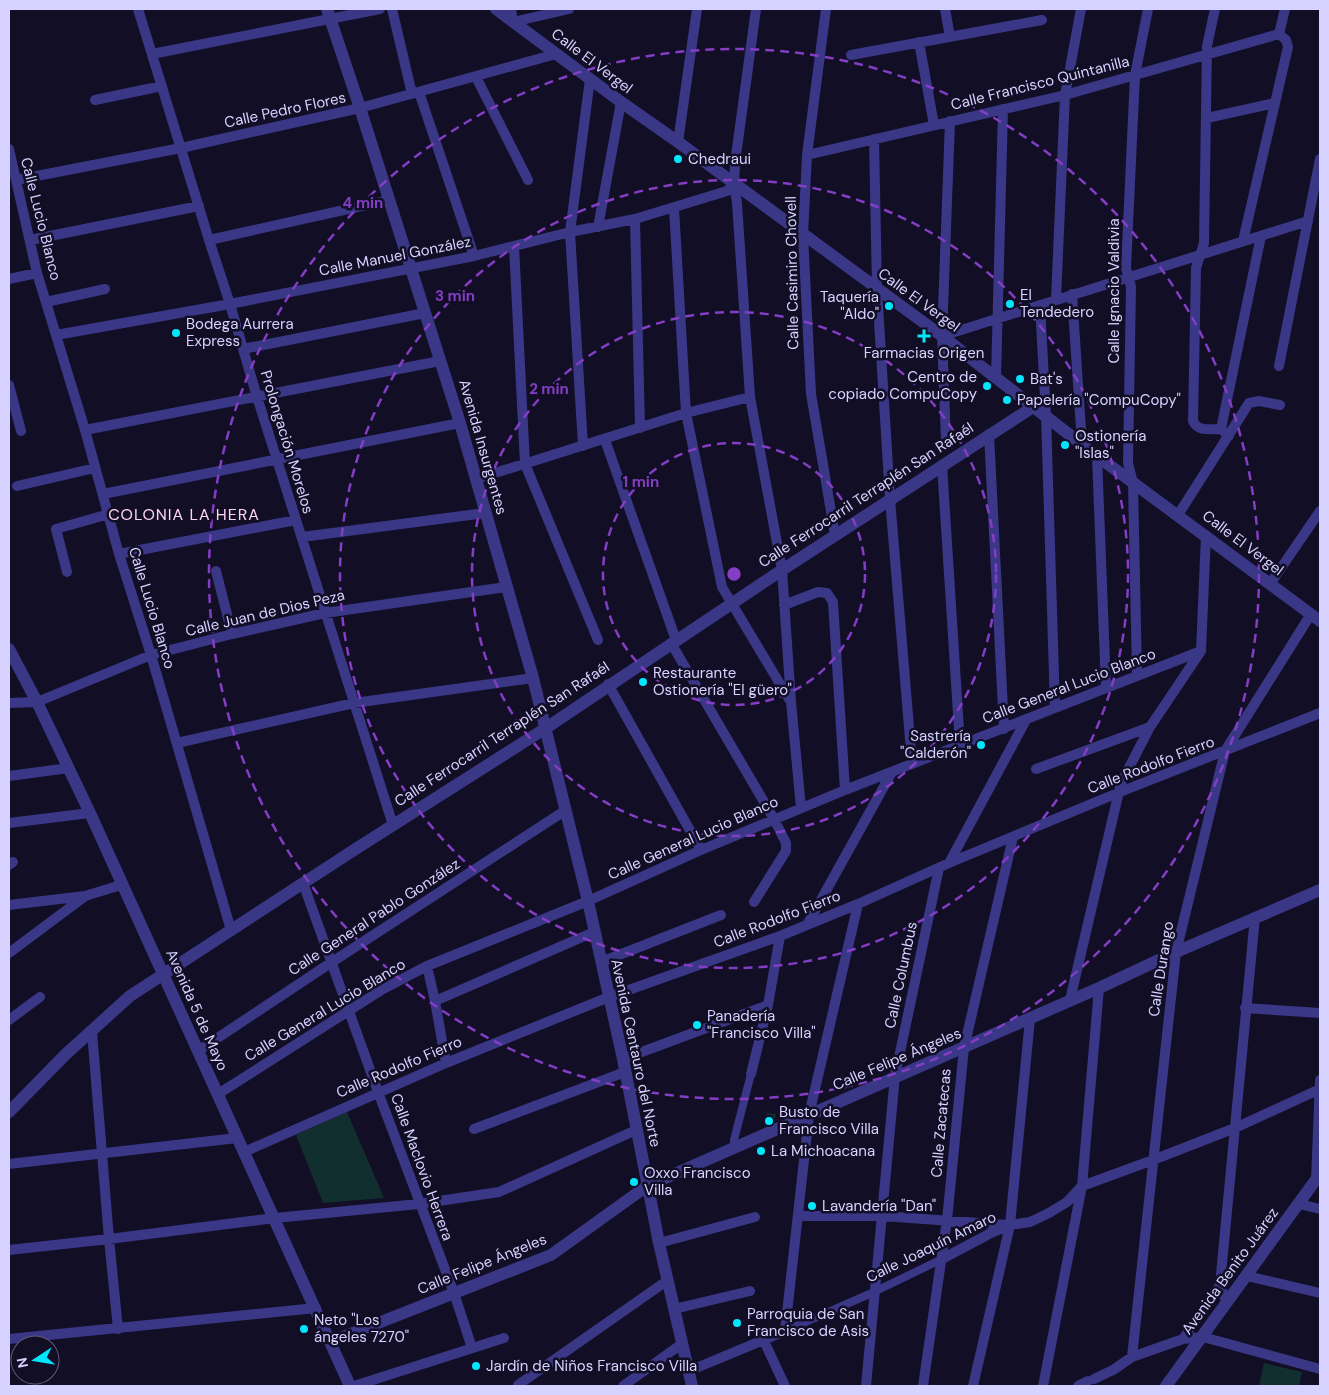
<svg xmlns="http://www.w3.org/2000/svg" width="1329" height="1395" viewBox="0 0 1329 1395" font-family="'DM Sans',sans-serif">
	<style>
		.green { fill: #112f2e }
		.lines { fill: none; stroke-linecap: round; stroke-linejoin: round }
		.pedestrian { stroke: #393786; stroke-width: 8 }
		.minor { stroke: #393786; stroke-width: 10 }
		.tertiary { stroke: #393786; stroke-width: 12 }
		.ring { fill: none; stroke: #843dc5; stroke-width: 2.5; stroke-dasharray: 9 6 }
		.poi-dot { fill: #00e7fd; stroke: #120e25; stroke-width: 2 }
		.labels { text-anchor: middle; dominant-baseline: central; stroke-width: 5; stroke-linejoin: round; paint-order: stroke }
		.street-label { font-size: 15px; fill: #d7d2ff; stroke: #120e25 }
		.poi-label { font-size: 15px; fill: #d7d2ff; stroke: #120e25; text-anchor: start }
		.neighbourhood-label { font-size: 16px; letter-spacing: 1px; fill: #ffd4f0; stroke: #120e25 }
		.centre { fill: #843dc5; stroke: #120e25; stroke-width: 2.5 }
		.ring-label { font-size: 15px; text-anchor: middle; font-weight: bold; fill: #843dc5; stroke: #120e25; stroke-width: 5; stroke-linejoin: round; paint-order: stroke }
	</style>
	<rect width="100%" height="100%" fill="#120e25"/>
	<!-- green -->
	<path class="green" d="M347,1112L384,1198L323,1203L296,1135Z
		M767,1113L776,1114L774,1123L764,1127Z
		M1264,1363L1302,1372L1299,1386H1259Z"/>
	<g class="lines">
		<!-- pedestrian -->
		<path class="pedestrian" d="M734,1149V1140L751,1074
			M785,1331L874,1292L942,1259"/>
		<!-- minor -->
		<path class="minor" d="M138,9L209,240L230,304L257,397L393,825
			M392,9L412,94
			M511,9L513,22L569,9
			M756,9L735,163L734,184L737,203L750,397L782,570L791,702L801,808
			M826,9L807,155L803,235L811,394L835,535
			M945,9L950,37
			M1215,9L1207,46L1204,243L1196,268L1193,421C1198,432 1210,429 1221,429
			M919,42L934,125
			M152,54L380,9
			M851,55L1042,20
			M476,77L528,180
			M419,92L474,256
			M95,100L162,86
			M1207,118L1275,103
			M874,139L877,289L890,499L912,763
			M678,142L697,9
			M9,149L37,273L85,430L119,554L151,655L231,930
			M807,155L1065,95L1279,34
			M16,180L181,148L360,108L556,54
			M674,208L686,413L722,587L789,699
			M635,219L640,428
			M598,227L621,102
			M30,240L199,206
			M209,240L389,200
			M1243,241L1288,47L1286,40L1279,34L1285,9
			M514,246L525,464L598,640
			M9,279L37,273
			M1072,294L1082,444
			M1056,299L1065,95L1081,9
			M46,302L105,289
			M1040,305L1046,416L1055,708
			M56,335L230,304L474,256L570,232L635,219L727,191L734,184
			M942,336L1308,221
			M243,349L425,313
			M1279,366L1320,159
			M996,378L1003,109
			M9,385L21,431
			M85,430L440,361
			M989,434L1004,729
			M1229,436L1221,429L1261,236
			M605,440L676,640
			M946,442L942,336L950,121
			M583,446L570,232L590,79
			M1097,456L1106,688
			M942,465L960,745
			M476,479L686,413L750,397
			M17,486L95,468
			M103,494L460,423
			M1178,515L1249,403L1259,401L1280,405
			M302,537L485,513
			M119,554L296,520
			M216,571L232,634
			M67,572L56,529L109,514
			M1270,584L1320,511
			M784,605L818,592L827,593L833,602L845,790
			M671,643L774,819L786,843V851L754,902
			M1137,675L1133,483L1128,463L1131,287L1126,268L1135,75L1148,9
			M608,684L701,850
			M9,703L37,702L151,655L232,634L325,613L506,587
			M177,743L354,703L533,678
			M1036,769L1150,727
			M9,776L69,768
			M9,823L90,813
			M949,863L1026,720
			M9,865L13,862
			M303,883L378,1092L454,1293L472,1348
			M9,905L85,896L121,885
			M807,925L892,772
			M9,953L84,897
			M601,962L721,915
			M427,966L435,1001L446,1063
			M1070,1000L1121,783L1150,727L1201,651L1206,535
			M435,1001L594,932
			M1245,1008L1320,1013
			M9,1020L40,997
			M92,1032L109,1239L118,1329
			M198,1051L332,962L566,810
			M623,1059L768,1005
			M751,1074L768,1005L780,936
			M218,1094L383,989L427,966L588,901L701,850L845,790L1201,651
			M474,1129L625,1072
			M244,1152L446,1063L609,997L780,936L858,904L949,863L1120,792L1320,713
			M9,1164L237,1138
			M1316,1180L1320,1080
			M1299,1204L1320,1209
			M798,1216H882L1007,1225
			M659,1243L755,1217
			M9,1250L109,1239L275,1218L419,1204L499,1192L636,1130
			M942,1259L989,1234L1010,1225L1030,1222L1049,1213L1067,1202L1082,1186L1153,1160L1235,1128L1320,1089
			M1247,1276L1320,1293
			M1227,1303L1220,1285L1255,917
			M674,1309L750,1291
			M9,1339L316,1308
			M1183,1339L1220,1285
			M764,1341L785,1386
			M1132,1357L1176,952L1225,751L1311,614
			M689,1371L785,1331L809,1115L858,904
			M1094,1379L1113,1370L1132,1357L1183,1339L1203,1337L1320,1369
			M518,1385L668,1280
			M354,1386L504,1338
			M623,1386L683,1343
			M866,1386L895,1076L939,868
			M923,1386L947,1220L964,1048L1013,837
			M973,1386L1010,1225L1030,1019
			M1043,1386L1082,1186L1099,988
			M1078,1386L1088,1381"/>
		<!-- tertiary -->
		<path class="tertiary" d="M327,9L360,108L460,423L533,678L588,901L623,1059L659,1243L692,1386
			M496,9L621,102L678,142L942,336L1097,456L1320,621
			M9,649L37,702L90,813L350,1386
			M9,1112L66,1054L130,996L354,850L546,728L782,570L1033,407
			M330,1342L551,1255L647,1186L1099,988L1176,952L1320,890
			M1166,1386L1320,1174"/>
	</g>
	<!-- distance rings -->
	<g class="ring">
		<circle cx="734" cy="574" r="131"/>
		<circle cx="734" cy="574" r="262"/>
		<circle cx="734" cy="574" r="394"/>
		<circle cx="734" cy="574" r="525"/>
	</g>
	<!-- markers -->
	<g class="poi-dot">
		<circle cx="678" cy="159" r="5"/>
		<circle cx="1010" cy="304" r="5"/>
		<circle cx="889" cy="306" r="5"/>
		<circle cx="176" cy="333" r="5"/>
		<path d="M921.5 328.5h5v5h5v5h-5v5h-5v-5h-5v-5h5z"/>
		<circle cx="1020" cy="379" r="5"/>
		<circle cx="987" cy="386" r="5"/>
		<circle cx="1007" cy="400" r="5"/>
		<circle cx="1065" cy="445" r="5"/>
		<circle cx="643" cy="682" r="5"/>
		<circle cx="981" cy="745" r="5"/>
		<circle cx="697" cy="1025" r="5"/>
		<circle cx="769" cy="1121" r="5"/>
		<circle cx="761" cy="1151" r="5"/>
		<circle cx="634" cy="1182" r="5"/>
		<circle cx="812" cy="1206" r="5"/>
		<circle cx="737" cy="1323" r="5"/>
		<circle cx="304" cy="1329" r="5"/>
		<circle cx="476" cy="1366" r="5"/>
	</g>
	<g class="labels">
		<!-- street labels -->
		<g class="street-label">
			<text transform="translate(592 61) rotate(37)">Calle El Vergel</text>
			<text transform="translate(1040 83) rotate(-14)">Calle Francisco Quintanilla</text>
			<text transform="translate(285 110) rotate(-12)">Calle Pedro Flores</text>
			<text transform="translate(41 219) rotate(76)">Calle Lucio Blanco</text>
			<text transform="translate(395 256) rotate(-11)">Calle Manuel González</text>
			<text transform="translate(792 273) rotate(-91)">Calle Casimiro Chovell</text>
			<text transform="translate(1114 291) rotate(-90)">Calle Ignacio Valdivia</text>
			<text transform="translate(919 300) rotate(36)">Calle El Vergel</text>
			<text transform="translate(287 442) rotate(73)">Prolongación Morelos</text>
			<text transform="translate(483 447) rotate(74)">Avenida Insurgentes</text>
			<text transform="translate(866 495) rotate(-33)">Calle Ferrocarril Terraplén San Rafaél</text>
			<text transform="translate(1243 543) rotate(37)">Calle El Vergel</text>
			<text transform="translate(152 608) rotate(73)">Calle Lucio Blanco</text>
			<text transform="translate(265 613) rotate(-13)">Calle Juan de Dios Peza</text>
			<text transform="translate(1069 686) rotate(-21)">Calle General Lucio Blanco</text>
			<text transform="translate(502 734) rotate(-33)">Calle Ferrocarril Terraplén San Rafaél</text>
			<text transform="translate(1151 765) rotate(-21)">Calle Rodolfo Fierro</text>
			<text transform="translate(693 838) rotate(-24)">Calle General Lucio Blanco</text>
			<text transform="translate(374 917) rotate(-33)">Calle General Pablo González</text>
			<text transform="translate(777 919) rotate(-21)">Calle Rodolfo Fierro</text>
			<text transform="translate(1161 969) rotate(-81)">Calle Durango</text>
			<text transform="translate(901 975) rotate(-78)">Calle Columbus</text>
			<text transform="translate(197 1010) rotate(66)">Avenida 5 de Mayo</text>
			<text transform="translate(325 1010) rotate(-31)">Calle General Lucio Blanco</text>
			<text transform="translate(636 1053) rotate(78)">Avenida Centauro del Norte</text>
			<text transform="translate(897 1059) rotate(-23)">Calle Felipe Ángeles</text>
			<text transform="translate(399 1067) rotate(-23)">Calle Rodolfo Fierro</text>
			<text transform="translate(941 1123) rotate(-85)">Calle Zacatecas</text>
			<text transform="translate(422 1167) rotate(70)">Calle Maclovio Herrera</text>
			<text transform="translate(931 1247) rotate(-26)">Calle Joaquín Amaro</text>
			<text transform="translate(482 1264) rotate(-22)">Calle Felipe Ángeles</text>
			<text transform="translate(1230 1271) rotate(-54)">Avenida Benito Juárez</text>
		</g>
		<!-- poi labels -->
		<g class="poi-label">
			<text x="688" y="159">Chedraui</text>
			<text x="1020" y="295">El<tspan x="1020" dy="17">Tendedero</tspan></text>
			<text x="879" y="297" text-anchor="end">Taquería<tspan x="879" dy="17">"Aldo"</tspan></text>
			<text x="186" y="324">Bodega Aurrera<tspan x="186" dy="17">Express</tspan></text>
			<text x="924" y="353" text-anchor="middle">Farmacias Origen</text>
			<text x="977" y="377" text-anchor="end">Centro de<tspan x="977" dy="17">copiado CompuCopy</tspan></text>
			<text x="1030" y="379">Bat's</text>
			<text x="1017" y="400">Papelería "CompuCopy"</text>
			<text x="1075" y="436">Ostionería<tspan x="1075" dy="17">"Islas"</tspan></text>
			<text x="653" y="673">Restaurante<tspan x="653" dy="17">Ostionería "El güero"</tspan></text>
			<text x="971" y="736" text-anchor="end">Sastrería<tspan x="971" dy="17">"Calderón"</tspan></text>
			<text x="707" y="1016">Panadería<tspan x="707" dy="17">"Francisco Villa"</tspan></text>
			<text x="779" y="1112">Busto de<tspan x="779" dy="17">Francisco Villa</tspan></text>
			<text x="771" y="1151">La Michoacana</text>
			<text x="644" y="1173">Oxxo Francisco<tspan x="644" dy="17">Villa</tspan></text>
			<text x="822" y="1206">Lavandería "Dan"</text>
			<text x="747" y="1314">Parroquia de San<tspan x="747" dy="17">Francisco de Asis</tspan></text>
			<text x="314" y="1320">Neto "Los<tspan x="314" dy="17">ángeles 7270"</tspan></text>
			<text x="486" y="1366">Jardín de Niños Francisco Villa</text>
		</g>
		<!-- neighbourhood labels -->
		<g class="neighbourhood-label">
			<text x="184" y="514">COLONIA LA HERA</text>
		</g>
	</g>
	<circle cx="734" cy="574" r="8" class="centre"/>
	<g class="ring-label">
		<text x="363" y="208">4 min</text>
		<text x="455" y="301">3 min</text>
		<text x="549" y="394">2 min</text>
		<text x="641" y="487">1 min</text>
	</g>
	<!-- border -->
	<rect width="1329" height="1395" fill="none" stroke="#d7d2ff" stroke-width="20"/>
	<!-- north arrow -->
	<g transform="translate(35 1360) rotate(258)"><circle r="24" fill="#120e25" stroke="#615c7c"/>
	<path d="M0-4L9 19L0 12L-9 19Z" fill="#00e7fd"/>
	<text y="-8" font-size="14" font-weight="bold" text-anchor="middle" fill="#d7d2ff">N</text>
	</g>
</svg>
